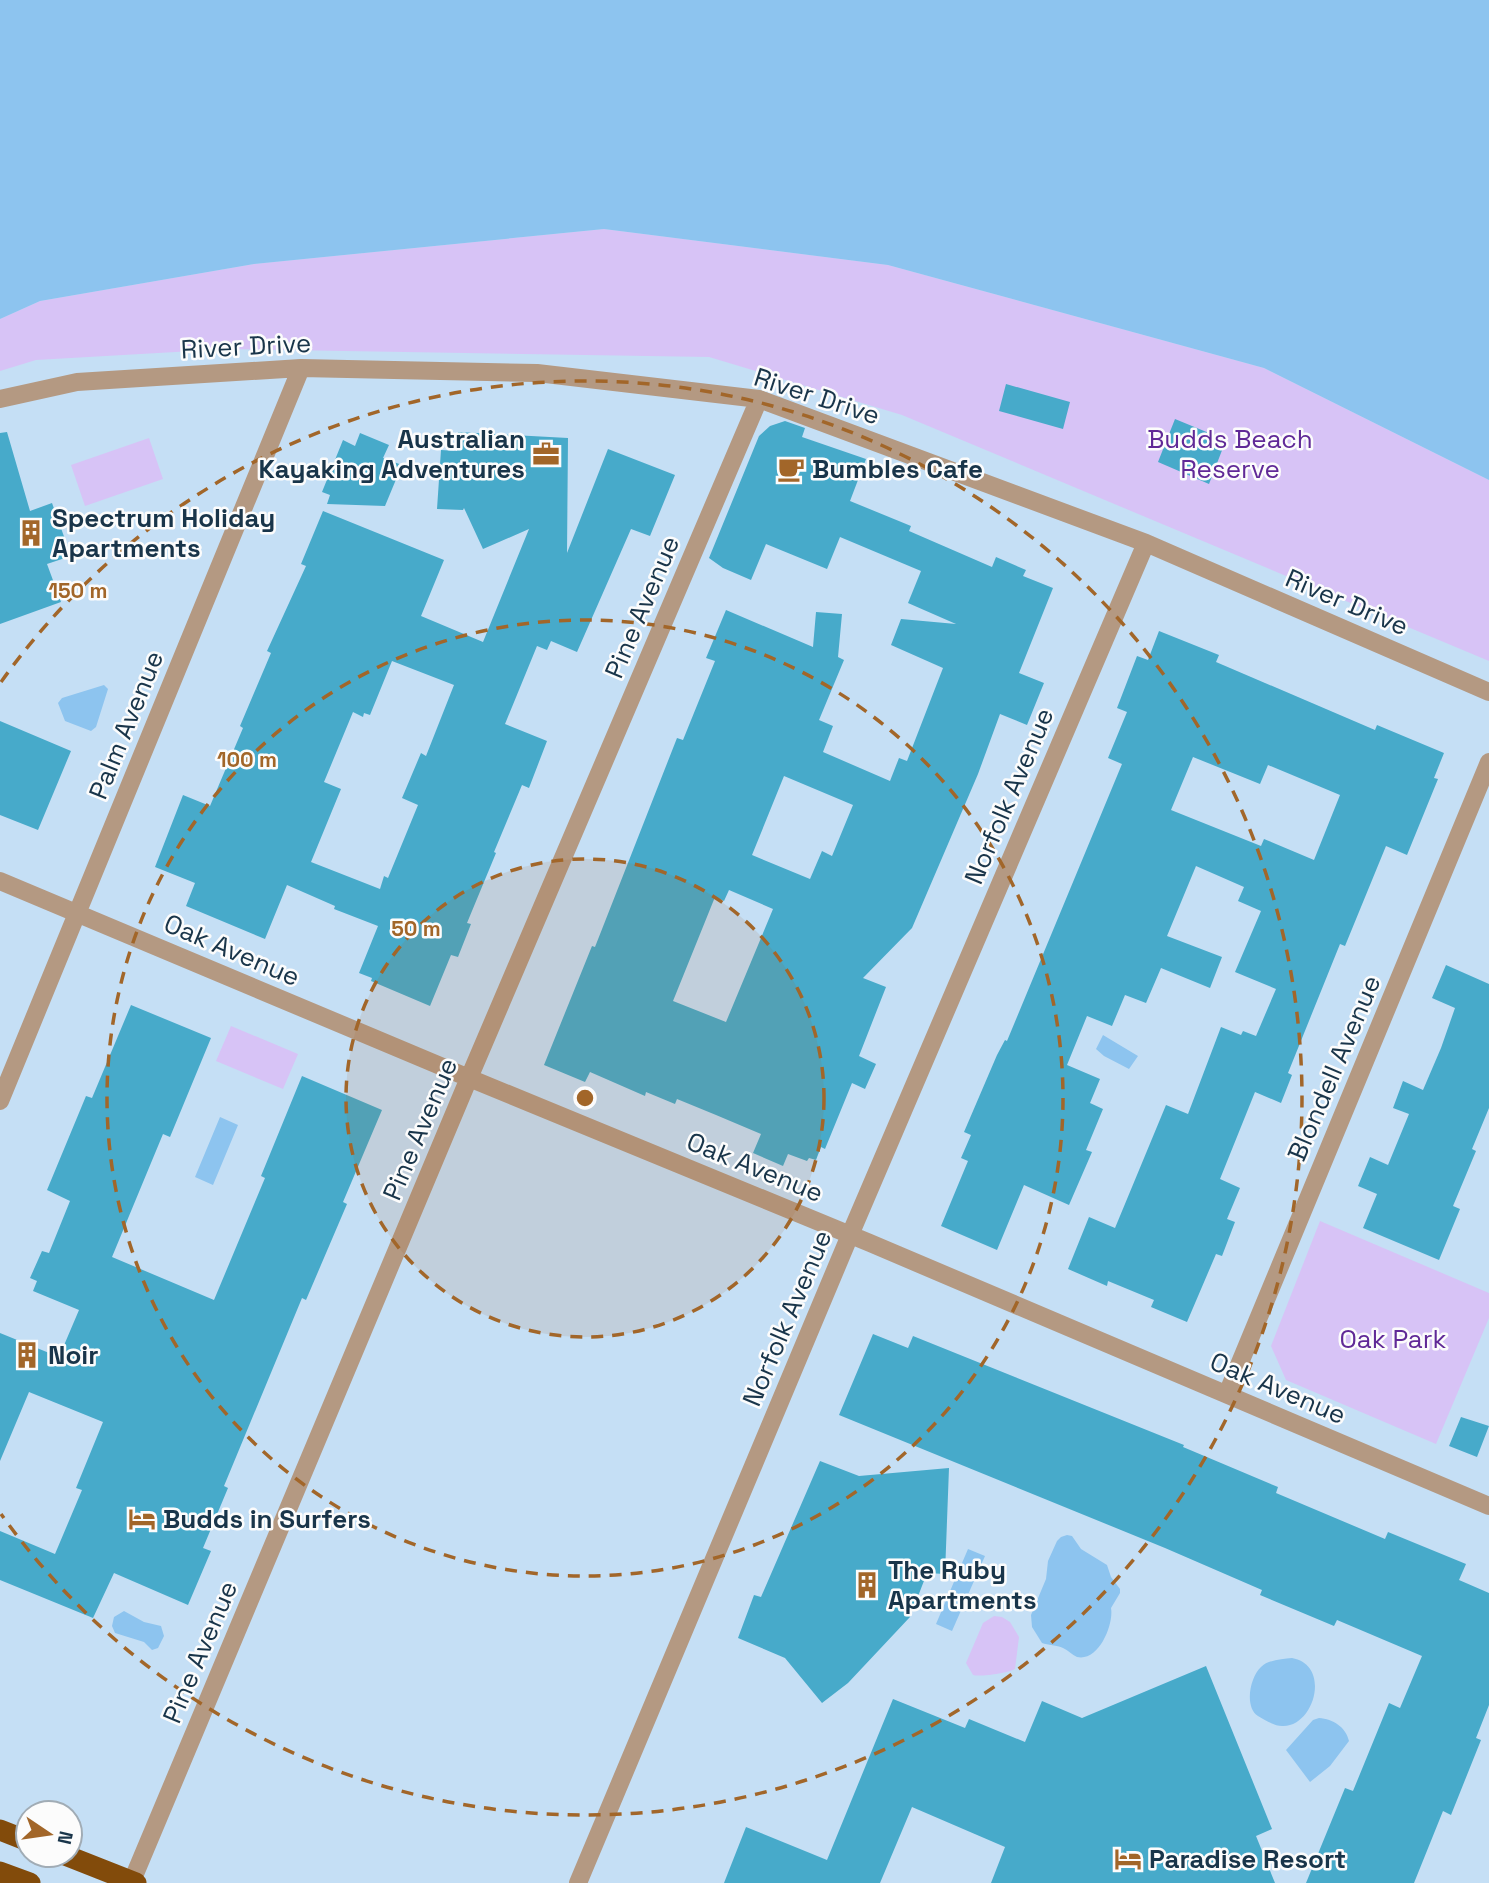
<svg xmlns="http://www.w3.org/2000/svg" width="1489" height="1883" viewBox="0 0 1489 1883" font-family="'Space Grotesk',sans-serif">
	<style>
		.green { fill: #d7c3f6 }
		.water { fill: #8dc4ef }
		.building { fill: #47aaca; fill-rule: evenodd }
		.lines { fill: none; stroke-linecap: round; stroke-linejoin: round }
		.minor { stroke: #b49982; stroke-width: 18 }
		.highway { stroke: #824b0b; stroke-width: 21 }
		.ring { fill: none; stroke: #a26629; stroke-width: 3.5; stroke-dasharray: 12 9 }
		.labels { text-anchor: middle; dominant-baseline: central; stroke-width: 5; stroke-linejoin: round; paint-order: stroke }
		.street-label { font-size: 26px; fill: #19354a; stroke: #fcfcfc }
		.poi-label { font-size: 26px; font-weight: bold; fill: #19354a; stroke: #fcfcfc; text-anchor: start }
		.park-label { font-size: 26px; fill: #602997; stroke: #fcfcfc }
		.centre { fill: #a26629; stroke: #fcfcfc; stroke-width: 3.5 }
		.ring-label { font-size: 21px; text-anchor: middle; font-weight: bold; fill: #a26629; stroke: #fcfcfc; stroke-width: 5; stroke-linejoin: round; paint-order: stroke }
	</style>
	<rect width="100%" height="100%" fill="#c5dff5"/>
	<!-- green -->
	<path class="green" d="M604,229L888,265L1264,368L1489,480V661L902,415L709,357L228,349L36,360L0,371V319L40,301L254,264Z
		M149,438L163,479L85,506L71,465Z
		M231,1026L298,1054L283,1089L216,1061Z
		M1320,1221L1489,1293V1318L1436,1444L1286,1380L1271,1346Z
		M994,1616L1002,1617L1010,1622L1019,1637L1015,1669C1008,1673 981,1677 973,1675L966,1663L983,1623Z"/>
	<!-- water -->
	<path class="water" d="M0,0H1489V480L1264,368L888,265L604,229L254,264L40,301L0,319Z
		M104,685L108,689L96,727L91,731L65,721L58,703L62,698Z
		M1103,1035L1138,1056L1129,1069L1104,1056L1096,1049Z
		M220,1117L238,1125L213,1185L195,1177Z
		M1067,1535L1072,1536L1081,1549L1107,1565L1111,1577L1120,1589V1593L1111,1608C1114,1624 1099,1662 1077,1657C1072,1655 1068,1650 1063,1648C1057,1645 1048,1645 1042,1643L1032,1627L1031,1615L1046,1579L1048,1561L1057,1541L1061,1537Z
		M968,1549L985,1556L952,1631L936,1624Z
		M124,1611L144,1622L161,1626L164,1636L158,1648L152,1650L144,1642L115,1633L112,1626L114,1617Z
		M1292,1658C1332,1665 1314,1728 1282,1726C1275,1726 1264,1720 1258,1716C1244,1707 1250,1677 1261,1667C1268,1660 1282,1659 1292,1658Z
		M1319,1718C1333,1719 1346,1727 1349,1741L1330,1766L1310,1782L1286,1750L1313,1720Z"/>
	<!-- building -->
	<path class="building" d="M1006,384L1070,402L1063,429L999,411Z
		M1175,419L1226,440L1209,484L1158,462Z
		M785,421L805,428L802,437L866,459L850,501L911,526L909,531L992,567L996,557L1026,570L1023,576L1053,588L1019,673L1044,683L1027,725L1000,714L978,774L912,928L863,978L886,987L859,1056L876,1064L865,1089L852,1083L825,1149L821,1147L816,1160L809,1158L807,1161L788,1154L783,1166L753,1153L761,1134L716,1115L677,1099L675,1104L646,1092L645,1096L590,1072L585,1082L544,1065L592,946L595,947L677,738L683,740L715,661L706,658L726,610L813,647L816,612L842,614L838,657L844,660L819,720L833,726L823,752L890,781L899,758L907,761L943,668L891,645L901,619L956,624L908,603L921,571L840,537L827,569L766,544L751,580L723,568L709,558L759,436L770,426ZM784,776L853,805L832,856L822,851L810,879L752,855ZM729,890L773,909L726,1022L673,1001L715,897L724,901Z
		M7,432L30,511L52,503L71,556L47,564L61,602L0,624V433Z
		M458,432L568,438L567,553L608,449L675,475L650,536L631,529L577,652L551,641L547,650L537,646L505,724L547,741L529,788L522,785L494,852L496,853L467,923L471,924L458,957L451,955L430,1006L371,981L372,978L359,973L378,926L334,909L335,906L287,885L265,939L186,906L195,883L155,867L183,795L210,806L243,728L240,726L271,653L267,651L306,566L301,564L323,511L444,560L421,616L483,642L529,529L483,549L464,508L463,510L437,509L441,450L457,451ZM392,661L454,685L426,756L421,753L402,798L418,805L388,878L384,876L380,889L311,862L341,789L324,782L353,712L363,717L364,713L370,715Z
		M360,433L389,445L383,458L402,465L385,506L327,504L330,495L322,492L343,440L355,446Z
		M1159,631L1219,655L1216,662L1375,730L1377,725L1444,753L1434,778L1438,779L1407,855L1386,846L1345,946L1340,944L1288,1073L1292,1075L1281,1103L1255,1092L1220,1179L1240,1188L1227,1219L1235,1222L1222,1256L1216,1254L1187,1322L1151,1307L1154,1300L1108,1281L1107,1286L1068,1269L1089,1217L1115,1228L1166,1105L1188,1114L1221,1027L1241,1035L1243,1031L1256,1036L1276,989L1235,972L1261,911L1238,901L1244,887L1196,866L1167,936L1222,957L1210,988L1161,968L1146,1003L1125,995L1112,1026L1087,1016L1067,1065L1100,1079L1090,1103L1103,1109L1086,1150L1092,1152L1069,1205L1024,1185L997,1250L941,1226L968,1161L961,1158L971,1135L964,1132L997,1055L1005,1040L1007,1041L1122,764L1108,758L1127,712L1117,708L1137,656L1148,660ZM1193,757L1260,784L1268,765L1340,795L1314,860L1264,839L1261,846L1171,810Z
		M0,721L71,751L38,830L0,815Z
		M1446,965L1489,984V1108L1472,1149L1476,1151L1453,1206L1460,1209L1439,1260L1363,1228L1377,1194L1358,1186L1370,1157L1388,1165L1409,1114L1393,1108L1403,1081L1423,1090L1441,1048L1455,1008L1432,998Z
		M131,1005L211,1038L170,1137L163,1134L112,1257L214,1300L265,1178L261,1176L302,1076L382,1110L343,1202L347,1204L306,1300L302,1298L224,1486L228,1488L203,1548L211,1551L188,1605L114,1573L93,1618L0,1580V1531L55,1554L82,1490L76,1488L103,1422L29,1392L0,1461V1333L59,1357L79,1310L33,1291L37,1281L30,1278L42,1251L49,1253L70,1201L47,1190L86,1096L92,1098Z
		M873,1334L908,1348L913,1336L1184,1445L1183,1447L1278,1487L1276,1493L1385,1539L1388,1532L1466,1564L1459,1580L1489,1593V1705L1476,1738L1481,1740L1451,1815L1443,1811L1414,1883H1306L1345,1788L1353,1791L1389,1703L1400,1708L1422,1656L1337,1620L1334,1626L1260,1595L1262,1590L1165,1548L839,1415Z
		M1461,1417L1489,1426L1477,1457L1449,1446Z
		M820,1461L859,1476L949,1468L945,1574L927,1573L910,1617L848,1683L822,1703L785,1658L738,1638L754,1595L761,1597Z
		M1206,1666L1272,1829L1256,1836L1275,1883H991L1005,1847L912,1807L880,1883H724L746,1827L827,1860L893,1699L965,1728L969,1719L1025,1742L1042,1701L1082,1718Z"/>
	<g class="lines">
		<!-- minor -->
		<path class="minor" d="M0,399L77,382L301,368L537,373L759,399L1146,543L1489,692
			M0,881L469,1078L870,1243L1489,1506
			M0,1101L301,368
			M1227,1394L1489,762
			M132,1881L469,1078L759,399
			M578,1883L850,1235L1146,543"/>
		<!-- highway -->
		<path class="highway" d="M0,1830L28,1841
			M65,1855L136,1883
			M0,1872L30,1883"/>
	</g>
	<!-- distance rings -->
	<circle cx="585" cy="1098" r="239" fill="#a26629" fill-opacity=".12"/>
	<g class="ring">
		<circle cx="585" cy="1098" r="239"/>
		<circle cx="585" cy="1098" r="478"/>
		<path d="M1 682A717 717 0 1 1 1 1514"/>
	</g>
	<!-- icons -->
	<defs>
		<symbol id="office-bare" viewBox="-9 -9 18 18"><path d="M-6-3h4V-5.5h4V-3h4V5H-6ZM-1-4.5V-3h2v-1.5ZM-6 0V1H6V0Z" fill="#a26629" stroke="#fcfcfc" stroke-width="2.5" paint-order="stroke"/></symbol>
		<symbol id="cafe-bare" viewBox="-9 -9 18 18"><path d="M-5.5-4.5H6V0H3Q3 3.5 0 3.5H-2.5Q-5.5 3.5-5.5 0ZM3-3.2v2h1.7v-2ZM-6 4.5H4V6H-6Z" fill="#a26629" stroke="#fcfcfc" stroke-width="2.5" paint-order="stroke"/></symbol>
		<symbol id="building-bare" viewBox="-9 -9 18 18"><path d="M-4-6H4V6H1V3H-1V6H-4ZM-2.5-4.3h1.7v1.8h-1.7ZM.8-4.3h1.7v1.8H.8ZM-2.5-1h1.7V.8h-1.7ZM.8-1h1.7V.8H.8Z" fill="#a26629" stroke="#fcfcfc" stroke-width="2.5" paint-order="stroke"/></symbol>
		<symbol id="hotel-bare" viewBox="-9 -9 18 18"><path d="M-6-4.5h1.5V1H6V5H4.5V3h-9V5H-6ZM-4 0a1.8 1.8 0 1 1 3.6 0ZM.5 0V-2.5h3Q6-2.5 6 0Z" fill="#a26629" stroke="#fcfcfc" stroke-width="2.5" paint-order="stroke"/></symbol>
	</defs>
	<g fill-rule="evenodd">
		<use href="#office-bare" x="527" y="435" width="38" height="38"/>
		<use href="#cafe-bare" x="772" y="450" width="38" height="38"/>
		<use href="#building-bare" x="12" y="514" width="38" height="38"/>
		<use href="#building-bare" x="8" y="1336" width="38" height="38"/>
		<use href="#hotel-bare" x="123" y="1500" width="38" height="38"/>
		<use href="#building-bare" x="848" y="1566" width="38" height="38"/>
		<use href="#hotel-bare" x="1109" y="1840" width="38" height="38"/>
	</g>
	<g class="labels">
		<!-- street labels -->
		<g class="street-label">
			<text transform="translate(246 346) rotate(-3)">River Drive</text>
			<text transform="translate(817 396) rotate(18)">River Drive</text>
			<text transform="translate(1347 602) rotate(23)">River Drive</text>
			<text transform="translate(642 607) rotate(-67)">Pine Avenue</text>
			<text transform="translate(126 725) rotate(-68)">Palm Avenue</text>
			<text transform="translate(1009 796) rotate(-67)">Norfolk Avenue</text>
			<text transform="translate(232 950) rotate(23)">Oak Avenue</text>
			<text transform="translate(1334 1068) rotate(-67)">Blondell Avenue</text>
			<text transform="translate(420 1129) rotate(-67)">Pine Avenue</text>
			<text transform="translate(755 1167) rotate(22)">Oak Avenue</text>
			<text transform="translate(787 1318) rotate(-67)">Norfolk Avenue</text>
			<text transform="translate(1278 1388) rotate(23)">Oak Avenue</text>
			<text transform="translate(200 1652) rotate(-67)">Pine Avenue</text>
		</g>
		<!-- poi labels -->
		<g class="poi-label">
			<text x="525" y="439" text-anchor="end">Australian<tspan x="525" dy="30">Kayaking Adventures</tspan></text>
			<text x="812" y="469">Bumbles Cafe</text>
			<text x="52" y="518">Spectrum Holiday<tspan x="52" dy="30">Apartments</tspan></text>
			<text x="48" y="1355">Noir</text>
			<text x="163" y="1519">Budds in Surfers</text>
			<text x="888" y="1570">The Ruby<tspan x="888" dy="30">Apartments</tspan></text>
			<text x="1149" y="1859">Paradise Resort</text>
		</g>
		<!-- park labels -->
		<g class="park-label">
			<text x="1230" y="439">Budds Beach<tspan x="1230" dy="30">Reserve</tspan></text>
			<text x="1393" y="1339">Oak Park</text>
		</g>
	</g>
	<circle cx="585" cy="1098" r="10" class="centre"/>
	<g class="ring-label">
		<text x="78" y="598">150 m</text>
		<text x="247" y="767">100 m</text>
		<text x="416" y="936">50 m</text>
	</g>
	<!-- north arrow -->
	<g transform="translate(49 1834) rotate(103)"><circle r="33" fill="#fcfcfc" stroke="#a1acb5" stroke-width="2"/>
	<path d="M0-5L12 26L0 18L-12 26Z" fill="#a26629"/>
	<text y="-10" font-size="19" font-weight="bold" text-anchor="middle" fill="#19354a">N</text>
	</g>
</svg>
